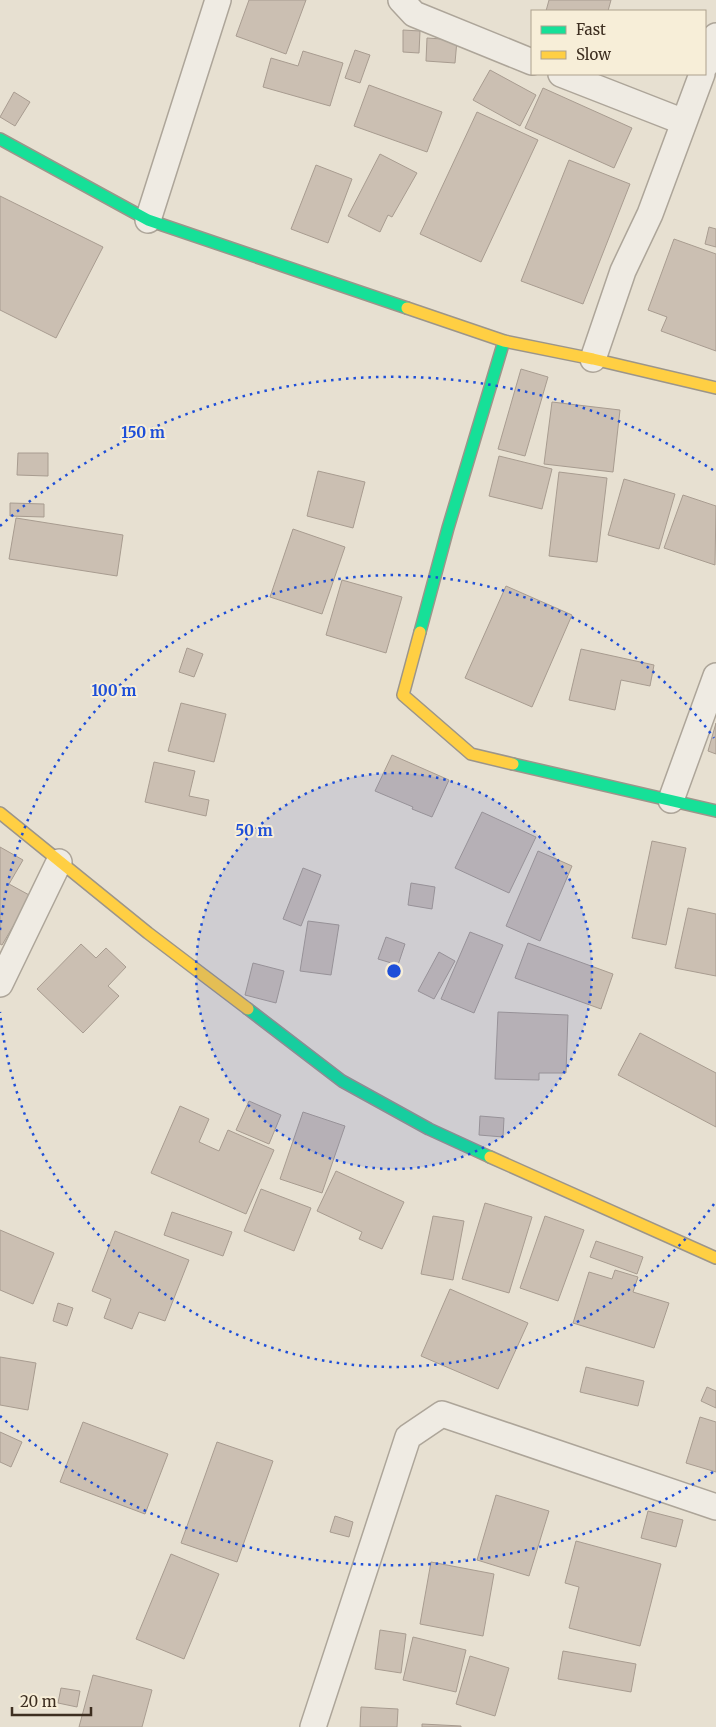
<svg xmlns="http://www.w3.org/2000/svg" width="716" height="1727" viewBox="0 0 716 1727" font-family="Merriweather,serif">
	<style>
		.building { fill: #cbbfb2; stroke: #a89c90 }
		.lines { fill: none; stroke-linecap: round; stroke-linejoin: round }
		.street-casing { stroke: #ada599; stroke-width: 28 }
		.fast-casing { stroke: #9c958a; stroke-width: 14 }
		.slow-casing { stroke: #9c958a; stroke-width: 14 }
		.street { stroke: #efebe3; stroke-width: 25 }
		.fast { stroke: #16e098; stroke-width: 11 }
		.slow { stroke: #ffcf43; stroke-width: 11 }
		.ring { fill: none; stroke: #1d4ed8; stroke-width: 2.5; stroke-dasharray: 2.5 5 }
		.centre { fill: #1d4ed8; stroke: #f7eed8; stroke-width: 2.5 }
		.ring-label { font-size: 15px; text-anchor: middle; font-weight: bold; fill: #1d4ed8; stroke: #f7eed8; stroke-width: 4; stroke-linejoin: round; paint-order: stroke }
	</style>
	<rect width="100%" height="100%" fill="#e7e0d1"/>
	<!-- building -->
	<path class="building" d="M249,0H306L286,54L236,36Z
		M549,0H611L608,11H546Z
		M403,30L420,31L419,53L403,52Z
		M427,38L457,40L455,63L426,61Z
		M355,50L370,55L360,83L345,78Z
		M303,51L343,63L330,106L263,87L271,58L298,66Z
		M490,70L536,95L520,126L473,100Z
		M369,85L442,112L427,152L354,126Z
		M543,88L632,128L614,168L525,128Z
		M14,92L30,102L15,126L0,117Z
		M477,112L538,140L481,262L420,234Z
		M380,154L417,173L392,217L388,215L380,232L348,216Z
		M569,160L630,184L583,304L521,281Z
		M316,165L352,179L328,243L291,229Z
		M0,196L103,247L56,338L0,310Z
		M709,227L716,229V247L705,244Z
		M674,239L716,254V351L661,331L667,317L648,310Z
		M521,369L548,377L525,456L498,449Z
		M552,402L620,410L613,472L544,464Z
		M18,453H48V476L17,475Z
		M499,456L552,469L542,509L489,496Z
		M318,471L365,482L353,528L307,516Z
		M559,472L607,478L597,562L549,556Z
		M624,479L675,494L659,549L608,535Z
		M683,495L716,506L715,565L664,548Z
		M10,503L44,504V517L10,516Z
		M16,518L123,535L117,576L9,559Z
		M293,529L345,547L322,614L270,597Z
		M342,580L402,597L386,653L326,635Z
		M506,586L572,615L532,707L465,678Z
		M187,648L203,654L194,677L179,672Z
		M581,649L654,665L650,686L621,680L615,710L569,700Z
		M181,703L226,714L214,762L168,751Z
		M716,723V754L708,751Z
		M392,755L449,780L432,817L412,809L413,807L375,791Z
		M154,762L195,771L189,796L209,800L206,816L145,802Z
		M482,812L536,837L509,893L455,868Z
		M652,841L686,848L666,945L632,938Z
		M0,847L23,860L9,884L31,896L2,945L0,944Z
		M538,851L572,866L540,941L506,926Z
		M303,868L321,875L301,926L283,919Z
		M411,883L435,887L432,909L408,905Z
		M688,908L716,914V976L675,968Z
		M308,921L339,925L331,975L300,971Z
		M470,932L503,945L474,1013L441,999Z
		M386,937L405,944L398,965L378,959Z
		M528,943L613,974L601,1009L515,978Z
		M81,944L96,958L106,948L126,967L108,986L119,996L83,1033L37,989Z
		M439,952L455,961L434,999L418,991Z
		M253,963L284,971L276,1003L245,995Z
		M498,1012L568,1015L566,1073H539V1080L495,1079Z
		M640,1033L716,1073V1127L618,1075Z
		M249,1101L281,1115L269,1144L236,1130Z
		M180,1106L209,1119L199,1142L219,1151L228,1130L274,1150L246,1214L151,1173Z
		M303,1112L345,1126L322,1193L280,1179Z
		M480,1116L504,1118L503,1137L479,1135Z
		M336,1171L404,1202L382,1249L359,1239L362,1232L317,1211Z
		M261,1189L311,1208L294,1251L244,1231Z
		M485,1203L532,1217L509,1293L462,1279Z
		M172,1212L232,1232L223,1256L164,1235Z
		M433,1216L464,1221L453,1280L421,1274Z
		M545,1216L584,1230L558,1301L520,1288Z
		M0,1230L54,1253L33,1304L0,1290Z
		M115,1231L189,1260L165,1321L139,1312L132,1329L104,1318L111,1299L92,1291Z
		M596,1241L643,1257L637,1274L590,1257Z
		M615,1270L638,1277L633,1292L669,1303L654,1348L573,1323L589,1272L612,1279Z
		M450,1289L528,1323L498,1389L421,1356Z
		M58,1303L73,1308L67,1326L53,1321Z
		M0,1357L36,1363L28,1410L0,1405Z
		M586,1367L644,1381L638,1406L580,1392Z
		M707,1387L716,1391V1408L701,1401Z
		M700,1417L716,1422V1472L686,1463Z
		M83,1422L168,1454L145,1514L60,1482Z
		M0,1432L22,1442L11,1467L0,1462Z
		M217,1442L273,1461L237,1562L181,1543Z
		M496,1495L549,1511L529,1576L477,1560Z
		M648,1511L683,1520L676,1547L641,1538Z
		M335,1516L353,1522L349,1537L330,1532Z
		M576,1541L661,1564L640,1646L569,1628L579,1587L565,1583Z
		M171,1554L219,1574L184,1659L136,1639Z
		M431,1562L494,1574L483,1636L420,1624Z
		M380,1630L406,1634L401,1673L375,1669Z
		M413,1637L466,1650L456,1692L403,1680Z
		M563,1651L636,1664L631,1692L558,1679Z
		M470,1656L509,1668L495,1716L456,1704Z
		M93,1675L152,1690L142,1727H79Z
		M61,1688L80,1691L77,1707L58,1703Z
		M361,1707L398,1709L397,1727H360Z
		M422,1724L461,1726V1727H422Z"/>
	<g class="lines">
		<defs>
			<path id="street" d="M401,0L414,14L532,62
				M705,66L716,36
				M561,74L684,122
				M148,220L218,0
				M593,359L623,271L650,214L702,74
				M671,800L716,676
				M0,984L59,862
				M313,1727L408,1437L442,1414L716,1507"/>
			<path id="fast" d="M0,139L148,220L407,308
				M420,632L448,528L504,341
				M513,764L716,811
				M248,1009L342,1081L429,1129L490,1157"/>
			<path id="slow" d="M407,308L504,341L593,359L716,388
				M420,632L403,695L471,754L513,764
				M0,813L148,933L248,1009
				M490,1157L716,1258"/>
		</defs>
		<!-- street casing -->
		<use href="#street" class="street-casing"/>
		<!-- fast casing -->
		<use href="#fast" class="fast-casing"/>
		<!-- slow casing -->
		<use href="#slow" class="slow-casing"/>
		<!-- street -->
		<use href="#street" class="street"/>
		<!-- fast -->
		<use href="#fast" class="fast"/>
		<!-- slow -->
		<use href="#slow" class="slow"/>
	</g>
	<!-- distance rings -->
	<circle cx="394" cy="971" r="198" fill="#1d4ed8" fill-opacity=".12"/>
	<g class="ring">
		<circle cx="394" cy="971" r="198"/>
		<path d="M714 1204A396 396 0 0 1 0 1012M0 930A396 396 0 0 1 714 738"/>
		<path d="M713 1472A594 594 0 0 1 0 1416M0 526A594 594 0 0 1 713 470"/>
	</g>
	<circle cx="394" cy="971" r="8" class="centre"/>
	<g class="ring-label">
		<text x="143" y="438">150 m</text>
		<text x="114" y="696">100 m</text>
		<text x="254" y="836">50 m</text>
	</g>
	<!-- legend -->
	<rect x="531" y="10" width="175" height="65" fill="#f7eed8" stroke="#ada18e"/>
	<rect x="541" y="26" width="25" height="8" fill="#16e098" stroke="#ada18e"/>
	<text x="576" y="35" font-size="15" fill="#3d2e20">Fast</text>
	<rect x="541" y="51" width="25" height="8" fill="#ffcf43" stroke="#ada18e"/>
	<text x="576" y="60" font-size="15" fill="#3d2e20">Slow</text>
	<!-- scale -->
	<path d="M12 1707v8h79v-8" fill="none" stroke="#3d2e20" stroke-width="2.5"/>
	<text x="20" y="1707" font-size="15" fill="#3d2e20" stroke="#f7eed8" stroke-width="4" paint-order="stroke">20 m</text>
</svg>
